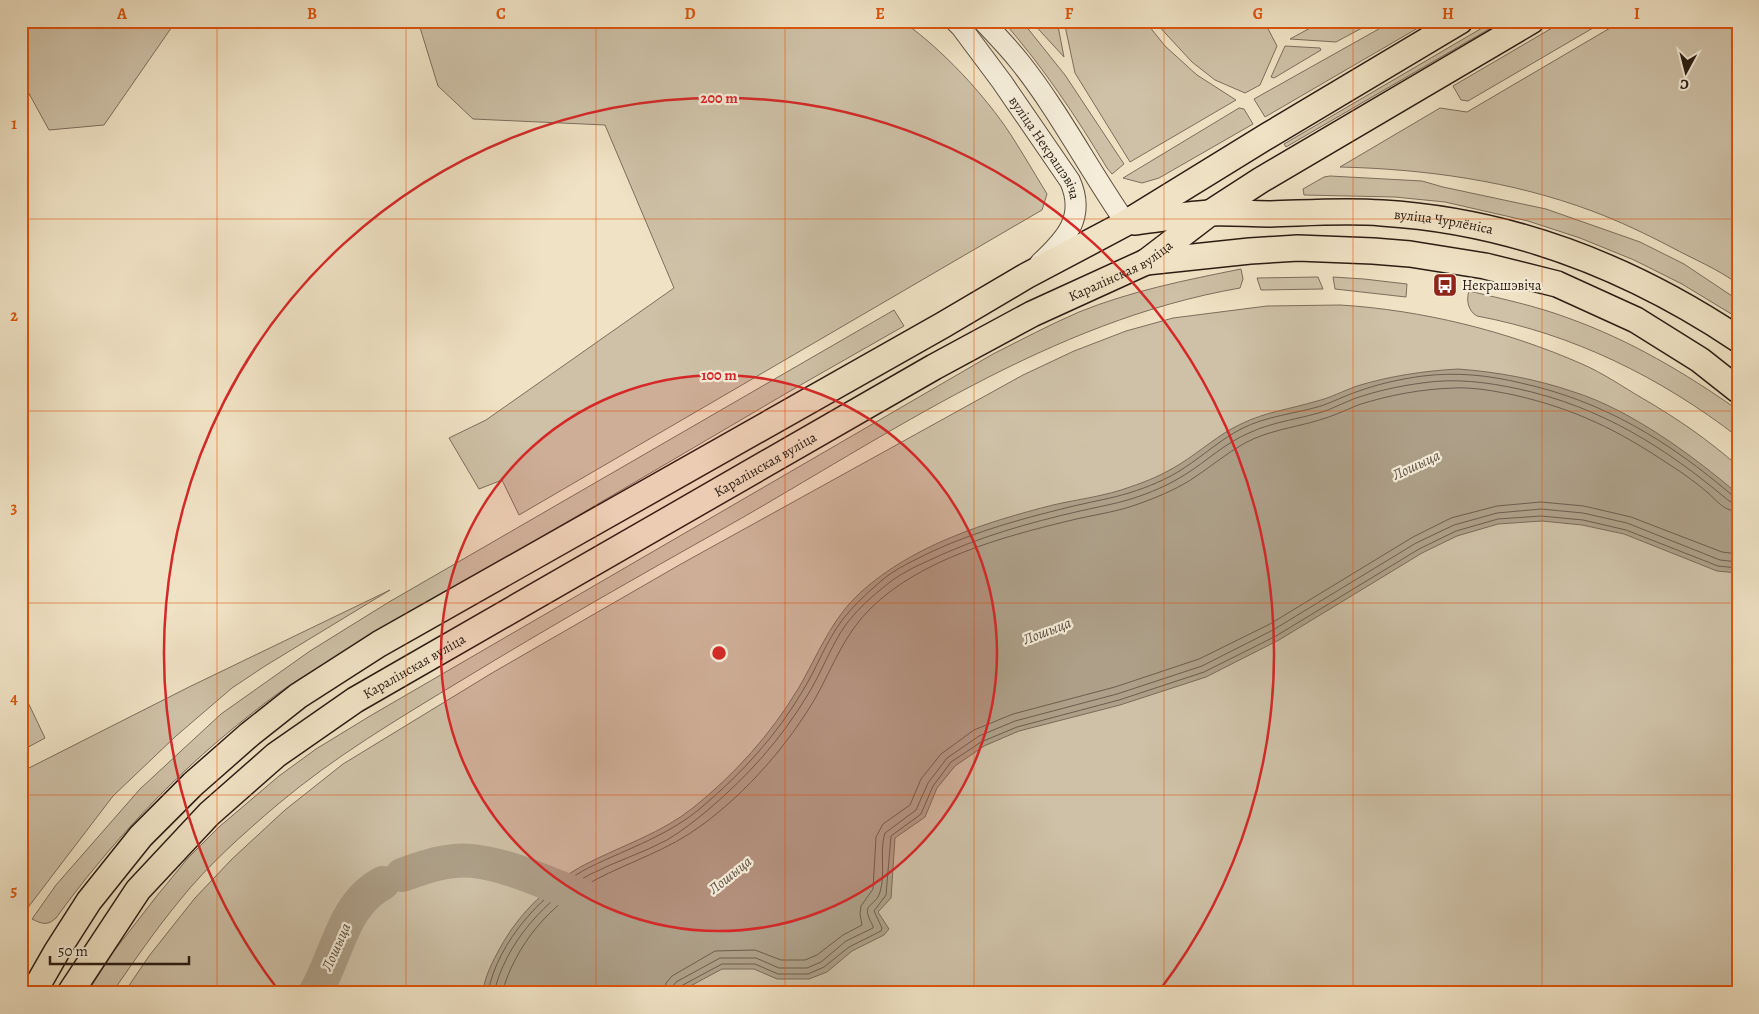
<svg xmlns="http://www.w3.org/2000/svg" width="1759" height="1014" viewBox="0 0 1759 1014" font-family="Alegreya,serif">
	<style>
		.green { fill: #cec1a7; stroke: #7c6e5d }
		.water { fill: #ad9f88; stroke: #796b59 }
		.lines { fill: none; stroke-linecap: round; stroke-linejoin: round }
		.shore { stroke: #6c5e4e; stroke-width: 1 }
		.river { stroke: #ad9f88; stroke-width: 34 }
		.minor-casing { stroke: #5c4e40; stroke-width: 22 }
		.major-casing { stroke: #2a1c13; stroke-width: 28 }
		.minor { stroke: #f5edd9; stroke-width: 20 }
		.major { stroke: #f0e3c5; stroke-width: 25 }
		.grid { fill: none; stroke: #de560c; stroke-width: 1; stroke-opacity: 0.55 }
		.ring { fill: none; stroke: #d62828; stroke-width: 2.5 }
		.labels { text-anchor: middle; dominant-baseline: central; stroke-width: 4.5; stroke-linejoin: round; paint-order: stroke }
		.street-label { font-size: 14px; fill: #2a1c13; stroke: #f5edd9 }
		.poi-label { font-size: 14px; fill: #2a1c13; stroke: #f5edd9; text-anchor: start }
		.water-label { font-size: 15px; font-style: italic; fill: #5e5042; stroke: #f5edd9 }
		.centre { fill: #d62828; stroke: #f5edd9; stroke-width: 2.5 }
		.ring-label { font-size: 15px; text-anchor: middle; font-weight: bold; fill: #d62828; stroke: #f5edd9; stroke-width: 4.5; stroke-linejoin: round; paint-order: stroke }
		.neatline { fill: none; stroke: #de560c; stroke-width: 2 }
		.grid-label { font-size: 16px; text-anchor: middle; font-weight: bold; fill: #de560c }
	</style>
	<rect width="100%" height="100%" fill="#f0e3c5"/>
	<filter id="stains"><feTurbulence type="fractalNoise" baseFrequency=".004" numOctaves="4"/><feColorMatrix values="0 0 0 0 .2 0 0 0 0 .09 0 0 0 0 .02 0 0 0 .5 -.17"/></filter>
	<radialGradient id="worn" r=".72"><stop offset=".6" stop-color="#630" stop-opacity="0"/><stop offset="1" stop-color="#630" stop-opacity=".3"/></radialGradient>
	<!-- green -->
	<path class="green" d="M21,21H176L104,125L49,130L21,79Z
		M418,21H902C942,49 984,94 1011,135C1023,154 1035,174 1047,194L1042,210L519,515L502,480L479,489L449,438L486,420L674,288L605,125L473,119L438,86Z
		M1003,21H1022L1025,25L1065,75L1124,164L1112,174L1107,168C1076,116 1043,67 1003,21Z
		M1031,21H1057L1064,57Z
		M1064,21H1145L1165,46L1197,75L1236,100L1130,162L1075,73Z
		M1154,21H1264L1277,46L1260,85L1245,93L1215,80L1192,62Z
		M1323,21H1375L1336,42L1290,39Z
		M1393,21H1430L1265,117L1254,99Z
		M1494,21H1503L1286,147L1284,144Z
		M1564,21H1605L1468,101L1461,100L1453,86Z
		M1622,21H1738V284C1718,269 1693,259 1671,247C1646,234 1619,221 1592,211C1512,181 1425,169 1340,167L1440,108L1467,112Z
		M1285,46L1320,48L1321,50L1274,78L1271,77Z
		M1239,108L1244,109L1253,124L1159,178L1142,183L1123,178Z
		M1330,176L1422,181L1443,187L1546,209L1640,242L1684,264L1738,300V318L1682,284L1634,260L1580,238L1528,221L1445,202L1395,197L1304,195L1303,189L1324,177Z
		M1241,269L1243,279L1240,288C1050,321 890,434 726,527C637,577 549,627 462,680C398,719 335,756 277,805C243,834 208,865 180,900C156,929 134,961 112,993H87L114,951L156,897L188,858L219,827L279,776L316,749L370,716L993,354C1021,340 1049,325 1079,312C1131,291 1186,280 1241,269Z
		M1318,277L1323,289L1261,290L1257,278Z
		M1333,277L1364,279L1407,284L1406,297L1335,289Z
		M1469,291C1503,299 1536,306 1568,318C1630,340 1685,373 1738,410V437C1660,377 1573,334 1477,316C1468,311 1466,300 1469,291Z
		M1340,305C1422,310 1507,331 1582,364C1603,373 1623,387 1642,398C1678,419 1707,439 1738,466V993H124L149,956L195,898L232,859L285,810L343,764L492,673L681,564L1023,375L1074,351L1126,331L1173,318L1267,306Z
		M894,310L904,326L797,387L303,677C281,690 261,706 241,722C171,778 109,845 56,918C47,926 42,924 32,919L56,885L140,789L221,714L310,651L389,602Z
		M390,590L265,666L232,688L176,736L113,796L23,914L21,912V772L189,687Z
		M24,694L45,738L21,751V696Z"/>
	<!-- water -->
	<path class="water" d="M1458,369C1498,372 1536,379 1574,392C1631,410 1692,455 1738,494V573L1717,571L1624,534L1582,525L1542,521L1498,524L1457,536L1422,553L1279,640L1206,677L1120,705L1019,731L984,746L955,766L937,788L925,817L895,838L891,898L878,912L889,929L884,935L852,951L827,972L809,979H777L754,969H722L683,990L674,993H483C484,977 493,961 500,948C519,913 551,882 586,864C623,845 662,833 694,807C735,774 771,734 798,689C818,655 831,619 861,592C913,545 986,522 1053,505C1079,499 1106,496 1130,487C1148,481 1164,474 1180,464C1201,451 1219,434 1241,424C1265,412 1291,409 1317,401C1330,398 1343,391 1357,386C1390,376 1423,371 1458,369Z"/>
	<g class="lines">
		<!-- shore -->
		<path class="shore" d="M488,993C497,941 545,890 590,867C629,848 670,835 703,806C742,773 776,736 802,692C817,668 826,641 843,619C854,605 867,593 881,581C896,568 915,560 933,551C979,530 1028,517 1078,505C1095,501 1113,498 1129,493C1148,487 1168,479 1184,468C1204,455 1220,440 1241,429C1266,416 1294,414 1321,406C1333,402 1344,396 1356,392C1378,384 1400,379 1423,376C1456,372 1488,375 1521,383C1603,401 1669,441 1733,496L1738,497
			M494,993C505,943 547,897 591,874C616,861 643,853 667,840C682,831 696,820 709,809C748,776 781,739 807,696C822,672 831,645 847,623C858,609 871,597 885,586C898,575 914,567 930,560C978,537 1028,523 1080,511C1097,507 1115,504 1131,499C1150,493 1169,485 1186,474C1207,461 1225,443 1249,433C1274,421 1302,419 1328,410C1337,406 1346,402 1356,398C1377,391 1399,386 1422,383C1455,378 1486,382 1519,389C1601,407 1665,447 1729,501L1738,503
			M502,993C515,945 551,903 595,880C631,861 669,850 702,825C747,792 788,745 816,697C833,666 845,633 871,608C921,559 1002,537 1068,521C1092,515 1118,512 1141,503C1158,497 1174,490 1189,481C1208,469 1225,454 1245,443C1267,431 1292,428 1316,421C1331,417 1344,411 1358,405C1389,395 1422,389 1454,388C1474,387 1494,391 1514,395C1575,409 1618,430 1670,465C1683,473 1695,482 1707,492C1714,498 1721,507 1730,510C1733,511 1735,510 1738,511
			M664,993L666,983L672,976L715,951L755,950L781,960H805L817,955L843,935L862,925L860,914L861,906L873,889L876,837L883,824L910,805L921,779L941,754L974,730L1013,714L1115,687L1199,659L1270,624L1413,537L1451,518L1497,506L1541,502L1584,506L1631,517L1722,552L1738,554
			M672,993L673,986L676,982L720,958H756L779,968H807L821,962L846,941L873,928V926C859,901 875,909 880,892C886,873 879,851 885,833L916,810L928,783L947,758L979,736L1015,721L1117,694L1202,666L1273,630L1416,543L1454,525L1497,513L1541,509L1583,513L1627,523L1720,560L1738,562
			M678,993L681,986L722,964H755L778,974H808L824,967L849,947L881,931L882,928L874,911L886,895L891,836L921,814L933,786L951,762L981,742L1017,727L1119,700L1204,672L1276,636L1419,549L1456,531L1498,519L1541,516L1583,520L1626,530L1718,566L1738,568"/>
		<!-- river -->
		<path class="river" d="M402,875C424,867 449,858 473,861C516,866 555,888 596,901
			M315,993C337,957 342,904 383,883"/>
		<defs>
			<g id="minor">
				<path id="s1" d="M955,21L961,27L1002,82L1070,181C1086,217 1066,239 1040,263"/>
				<path d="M983,21C995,34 1008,47 1019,61C1059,111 1089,170 1126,223"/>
			</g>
			<g id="major">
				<path id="s2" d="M1134,222C1158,219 1184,215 1209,213C1229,212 1249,214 1269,214C1307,213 1345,210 1382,213C1513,221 1630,267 1738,339"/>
				<path d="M1146,262L1250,251L1298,248L1373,251L1410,254L1485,266L1557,284L1636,320L1700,360L1738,390"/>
				<path d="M33,993L57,951L89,901L141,836L193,784L250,734L298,696L379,644L943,325L1026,276L1126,223L1269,135L1460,21"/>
				<path id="s3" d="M70,993L138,890L209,814L276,755L355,700L934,367L1032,314L1146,262L1210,213L1261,180L1531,21"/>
			</g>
		</defs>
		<!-- minor casing -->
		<use href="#minor" class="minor-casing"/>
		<!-- major casing -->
		<use href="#major" class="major-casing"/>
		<!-- minor -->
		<use href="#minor" class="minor"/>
		<!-- major -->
		<use href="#major" class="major"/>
	</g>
	<!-- grid -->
	<path class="grid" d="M217,21V993M406,21V993M596,21V993M785,21V993M974,21V993M1164,21V993M1353,21V993M1542,21V993M21,219H1738M21,411H1738M21,603H1738M21,795H1738"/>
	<!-- distance rings -->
	<circle cx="719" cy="653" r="278" fill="#d62828" fill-opacity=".12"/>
	<g class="ring">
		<circle cx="719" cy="653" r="278"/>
		<path d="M279 991A555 555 0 1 1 1159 991"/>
	</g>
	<!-- icons -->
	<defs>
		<symbol id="bus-square" viewBox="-11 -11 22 22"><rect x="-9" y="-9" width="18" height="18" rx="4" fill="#8f2418" stroke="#f5edd9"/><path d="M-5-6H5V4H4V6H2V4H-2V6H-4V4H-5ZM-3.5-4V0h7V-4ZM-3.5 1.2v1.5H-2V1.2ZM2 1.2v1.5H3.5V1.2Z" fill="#fff"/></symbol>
	</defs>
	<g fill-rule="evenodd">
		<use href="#bus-square" x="1431" y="271" width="28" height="28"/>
	</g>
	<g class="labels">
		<!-- street labels -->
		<g class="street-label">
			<text stroke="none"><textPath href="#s1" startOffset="156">вуліца Некрашэвіча</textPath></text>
			<text stroke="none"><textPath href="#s2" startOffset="311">вуліца Чурлёніса</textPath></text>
			<text stroke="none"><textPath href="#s3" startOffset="1291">Каралінская вуліца</textPath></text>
			<text stroke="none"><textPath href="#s3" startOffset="886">Каралінская вуліца</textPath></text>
			<text stroke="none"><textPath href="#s3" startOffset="481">Каралінская вуліца</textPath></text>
		</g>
		<!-- poi labels -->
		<g class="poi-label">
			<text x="1462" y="285">Некрашэвіча</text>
		</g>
		<!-- water labels -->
		<g class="water-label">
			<text transform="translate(1416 465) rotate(-25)">Лошыца</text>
			<text transform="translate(1047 631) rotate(-21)">Лошыца</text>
			<text transform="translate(730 875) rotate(-39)">Лошыца</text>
			<text transform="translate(336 947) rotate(-66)">Лошыца</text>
		</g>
	</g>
	<circle cx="719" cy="653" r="8" class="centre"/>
	<g class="ring-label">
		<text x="719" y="103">200 m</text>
		<text x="719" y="380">100 m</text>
	</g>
	<!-- margin -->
	<rect width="1759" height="1014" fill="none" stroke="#f0e3c5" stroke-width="55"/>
	<!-- north arrow -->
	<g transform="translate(1686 72) rotate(187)" stroke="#f5edd9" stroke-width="4" paint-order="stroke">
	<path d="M0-4L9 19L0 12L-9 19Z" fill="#2a1c13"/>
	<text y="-8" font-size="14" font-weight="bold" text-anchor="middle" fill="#2a1c13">С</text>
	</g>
	<!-- scale -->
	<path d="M50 956v8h139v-8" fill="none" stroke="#2a1c13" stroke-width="2.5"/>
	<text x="58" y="956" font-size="15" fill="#2a1c13" stroke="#f5edd9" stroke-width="4" paint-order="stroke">50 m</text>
	<rect x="28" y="28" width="1704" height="958" class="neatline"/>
	<g class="grid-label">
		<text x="122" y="19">A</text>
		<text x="312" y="19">B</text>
		<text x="501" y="19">C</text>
		<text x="690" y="19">D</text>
		<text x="880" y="19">E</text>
		<text x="1069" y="19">F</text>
		<text x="1258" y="19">G</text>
		<text x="1448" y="19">H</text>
		<text x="1637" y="19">I</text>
		<text x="14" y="129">1</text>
		<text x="14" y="321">2</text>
		<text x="14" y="513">3</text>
		<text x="14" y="704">4</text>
		<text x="14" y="896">5</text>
	</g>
	<rect width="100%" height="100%" filter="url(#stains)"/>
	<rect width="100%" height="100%" fill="url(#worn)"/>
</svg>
